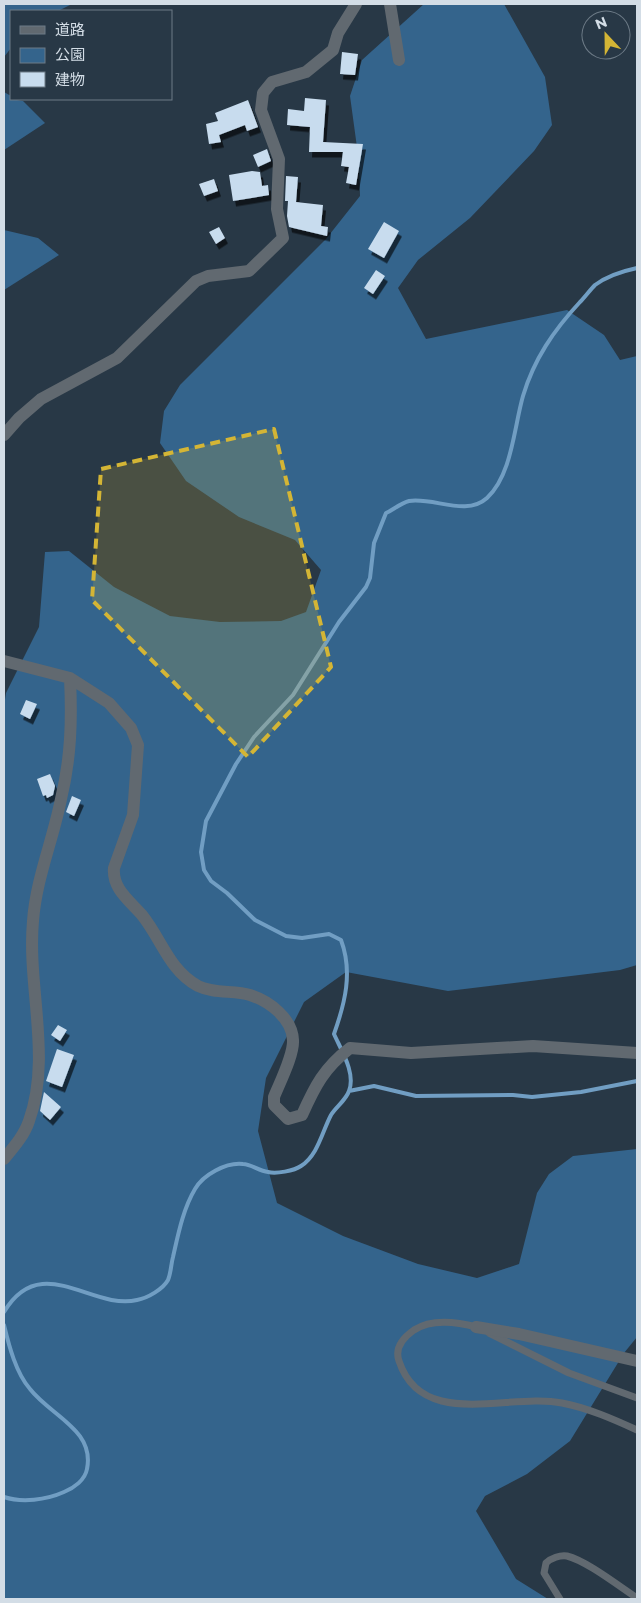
<svg xmlns="http://www.w3.org/2000/svg" width="641" height="1603" viewBox="0 0 641 1603" font-family="Montserrat,'Noto Sans JP',sans-serif">
	<style>
		.green { fill: #34648c }
		.lines { fill: none; stroke-linecap: round; stroke-linejoin: round }
		.stream { stroke: #719ec3; stroke-width: 4 }
		.building { fill: #c8dcee; filter: url(#shadow) }
		.lane { stroke: #616970; stroke-width: 7 }
		.street { stroke: #616970; stroke-width: 12 }
		.marked { fill: #d4b535; fill-opacity: 0.2; stroke: #d4b535; stroke-width: 4; stroke-dasharray: 10 6; stroke-linejoin: round }
	</style>
	<defs>
		<filter id="shadow"><feDropShadow dx="3" dy="5.5" stdDeviation="0" flood-color="#0009"/></filter>
	</defs>
	<rect width="100%" height="100%" fill="#283846"/>
	<!-- green -->
	<path class="green" d="M4,4H72L58,11H11V48L4,57Z
		M424,4H504L545,77L552,125L534,151L470,218L418,260L398,288L426,339L567,310L604,335L620,360L637,356V965L620,970L448,991L346,972L304,1002L266,1078L258,1131L277,1203L343,1236L418,1264L477,1278L519,1264L537,1193L549,1174L573,1156L637,1149V1337L624,1353L570,1441L527,1474L485,1496L476,1511L516,1579L548,1599H4V706L6,693L39,627L45,552L69,551L114,587L170,616L220,622L281,621L306,612L321,570L295,540L239,517L186,481L160,443L164,411L180,385L326,239L360,196L359,162L350,96L362,60Z
		M4,92L11,96V99L23,101L45,123L4,150Z
		M4,230L38,238L59,255L4,290Z"/>
	<g class="lines">
		<!-- stream -->
		<path class="stream" d="M349,1091L374,1086L416,1096L513,1095L532,1097L581,1092L637,1081
			M4,1312C41,1250 92,1311 137,1300C148,1298 163,1289 168,1280C171,1273 171,1264 173,1257C178,1235 183,1209 195,1189C203,1175 226,1162 243,1164C251,1164 259,1171 268,1172C276,1174 294,1171 301,1166C318,1155 322,1132 331,1115C336,1107 346,1100 349,1091C356,1073 341,1050 334,1034C345,1003 353,972 341,940L329,934L302,938L286,936L255,920L227,893L211,881L204,870L201,852L206,821L236,764L254,737L293,695L339,622L366,587L370,578L374,543L386,513C393,510 401,503 409,501C434,497 466,517 487,498C512,475 514,427 523,396C534,359 554,330 580,302C585,297 590,290 595,285C607,276 623,271 637,268
			M4,1325C9,1346 16,1373 30,1389C51,1416 95,1430 87,1469C85,1480 74,1488 64,1492C46,1500 22,1503 4,1497"/>
	</g>
	<!-- building -->
	<path class="building" d="M342,52L358,54L355,75L340,74Z
		M305,98L326,100L323,142L363,144L356,185L346,183L349,167L341,166L343,152H309L310,127L287,125L288,109L304,111Z
		M248,100L258,127L247,131L245,125L219,135L221,142L209,144L206,124L218,121L215,113Z
		M267,149L271,161L258,167L253,155Z
		M252,171L260,172L262,186L268,185L269,195L233,201L229,175Z
		M286,176L298,177L296,202L323,205L321,226L328,227L327,236L289,227L287,216L288,201H285Z
		M214,179L218,191L204,196L199,184Z
		M384,222L399,231L384,258L368,249Z
		M219,227L225,238L216,244L209,232Z
		M376,270L385,276L373,294L364,288Z
		M26,700L37,704L30,719L20,714Z
		M50,774L55,786L53,795L47,798L46,795L43,796L37,779Z
		M72,796L81,800L74,816L66,812Z
		M58,1025L67,1030L60,1041L51,1035Z
		M57,1049L74,1055L62,1087L46,1081Z
		M44,1092L61,1107L50,1120L40,1111Z"/>
	<g class="lines">
		<!-- lane -->
		<path class="lane" d="M477,1327C458,1322 432,1318 414,1330C404,1337 394,1347 399,1361C422,1431 510,1392 562,1403C588,1408 613,1419 637,1430
			M489,1333L569,1373L637,1398
			M560,1599L544,1573L546,1563C551,1558 560,1555 567,1556C587,1561 620,1587 637,1598"/>
		<!-- street -->
		<path class="street" d="M390,4L399,60
			M4,435L19,418L41,399L117,358L196,281L208,276L249,271L283,238L277,209L279,159L261,110L263,93L272,82L306,72L333,50L338,33L356,4
			M4,661L70,678L109,703L131,728L138,745L133,815L114,868C112,889 130,901 142,915C162,940 169,970 198,986C214,994 234,990 250,995C269,1001 292,1018 293,1040C294,1055 280,1082 274,1097V1105L288,1119L302,1115C315,1086 324,1068 350,1048L411,1053L533,1046L637,1053
			M4,1159C13,1148 24,1136 29,1121C52,1057 27,987 33,921C36,879 53,840 61,799C71,758 72,720 70,678
			M476,1327L519,1334L637,1361"/>
	</g>
	<!-- marked area -->
	<path class="marked" d="M274,429L331,667L248,757L92,600L101,469Z"/>
	<!-- border -->
	<rect width="641" height="1603" fill="none" stroke="#d3dde6" stroke-width="10"/>
	<!-- legend -->
	<rect x="10" y="10" width="162" height="90" fill="#283846" stroke="#6c7a86"/>
	<rect x="20" y="26" width="25" height="8" fill="#616970" stroke="#6c7a86"/>
	<text x="55" y="35" font-size="15" fill="#d3dde6">道路</text>
	<rect x="20" y="48" width="25" height="15" fill="#34648c" stroke="#6c7a86"/>
	<text x="55" y="60" font-size="15" fill="#d3dde6">公園</text>
	<rect x="20" y="72" width="25" height="15" fill="#c8dcee" stroke="#6c7a86"/>
	<text x="55" y="85" font-size="15" fill="#d3dde6">建物</text>
	<!-- north arrow -->
	<g transform="translate(606 35) rotate(338)"><circle r="24" fill="#283846" stroke="#6c7a86"/>
	<path d="M0-4L9 19L0 12L-9 19Z" fill="#d4b535"/>
	<text y="-8" font-size="14" font-weight="bold" text-anchor="middle" fill="#d3dde6">N</text>
	</g>
</svg>
